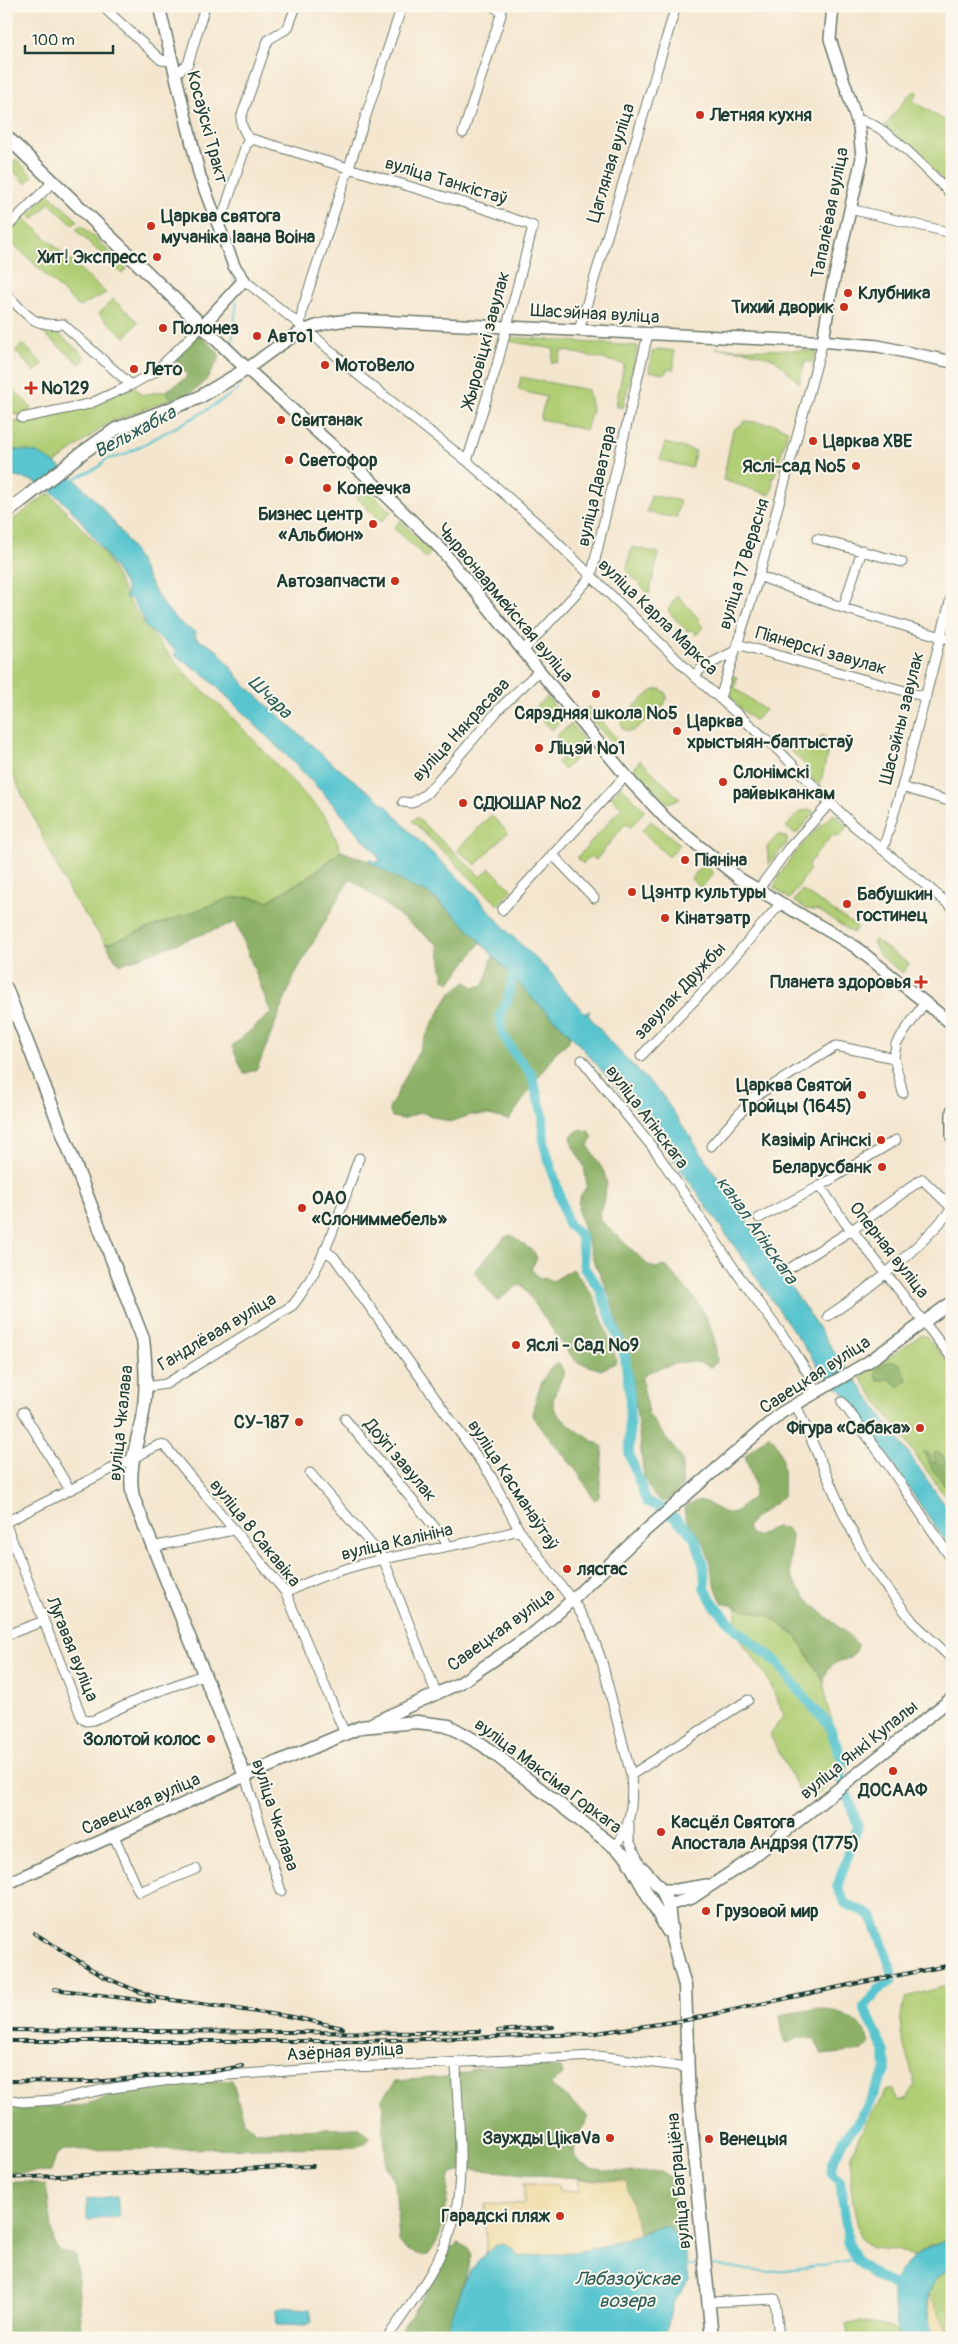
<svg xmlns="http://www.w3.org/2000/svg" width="958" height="2344" viewBox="0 0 958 2344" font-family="Pangolin,sans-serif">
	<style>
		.green { fill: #b0ce75; stroke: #688654 }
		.forest { fill: #8cb166; stroke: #56774d }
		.sand { fill: #eeda9e; stroke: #868c69 }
		.water { fill: #58c5cf; stroke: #3c8182 }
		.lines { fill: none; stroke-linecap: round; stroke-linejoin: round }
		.stream { stroke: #58c5cf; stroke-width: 2 }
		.river { stroke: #58c5cf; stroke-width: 10 }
		.minor-casing { stroke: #6a786a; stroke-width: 11 }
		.major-casing { stroke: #6a786a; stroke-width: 14 }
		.highway-casing { stroke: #6a786a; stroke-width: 15 }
		.minor { stroke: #fff; stroke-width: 9 }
		.major { stroke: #fff; stroke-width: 11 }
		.highway { stroke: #fff; stroke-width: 12 }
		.rail-casing { stroke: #1f3d34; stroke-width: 4 }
		.rail { stroke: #fbf7ec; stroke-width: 2; stroke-dasharray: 5.5; stroke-linecap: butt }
		.poi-dot { fill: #c8321e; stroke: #fbf7ec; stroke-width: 2 }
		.labels { text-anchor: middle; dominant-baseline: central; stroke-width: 4; stroke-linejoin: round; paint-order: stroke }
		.poi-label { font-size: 18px; font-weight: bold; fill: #1f3d34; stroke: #fbf7ec; text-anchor: start }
		.street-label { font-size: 18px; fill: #1f3d34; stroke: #fbf7ec }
		.water-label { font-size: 19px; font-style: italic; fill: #2d5f5b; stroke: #fbf7ec }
	</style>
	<rect width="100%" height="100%" fill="#fbf7ec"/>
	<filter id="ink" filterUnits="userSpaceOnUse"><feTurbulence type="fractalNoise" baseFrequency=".02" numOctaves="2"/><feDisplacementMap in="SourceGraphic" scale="10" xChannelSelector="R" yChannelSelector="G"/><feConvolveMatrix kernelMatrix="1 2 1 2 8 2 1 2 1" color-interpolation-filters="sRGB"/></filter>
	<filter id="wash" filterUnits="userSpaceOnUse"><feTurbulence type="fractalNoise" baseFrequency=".0096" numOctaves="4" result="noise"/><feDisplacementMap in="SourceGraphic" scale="20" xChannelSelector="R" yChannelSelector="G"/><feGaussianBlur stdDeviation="1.12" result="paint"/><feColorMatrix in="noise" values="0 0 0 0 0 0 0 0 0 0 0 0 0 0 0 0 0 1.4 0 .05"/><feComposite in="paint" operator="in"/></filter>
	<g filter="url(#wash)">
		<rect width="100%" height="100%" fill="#f4e6ce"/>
		<!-- green -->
		<path class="green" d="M915,91L918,92L913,101L952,125V188L885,126L907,97Z
			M16,159L33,176L26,184L9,167Z
			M48,193L77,220L73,225L49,203L33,220L28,215Z
			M22,216L106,293L79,307L6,237V230Z
			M81,225L127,268L122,274L76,230Z
			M113,299L138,322L125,337L99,314Z
			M42,320L86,357L80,364L36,327Z
			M509,337L638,346L623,408L616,406L624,364L562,350L557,363L551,362L554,349L508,341Z
			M23,344L43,364L35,372L15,351Z
			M716,348L817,351L813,363L805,361L799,383L775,359L748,351Z
			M658,349L674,351V369H668L665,374L649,371L652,352Z
			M521,377L588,390L592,410L586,430L540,419L546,397L518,390Z
			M6,382L31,407L28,413L21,416L6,412Z
			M135,387L141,395L166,391L171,399L108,423L54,464L35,453L6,449V418L11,421L21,422Z
			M746,421L774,424L788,430L774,477H772L773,487L770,495L723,480L733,430Z
			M665,443L696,451L691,468L660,460Z
			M367,488L391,512L381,522L356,497Z
			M49,493L103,551L129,601L152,634L192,681L227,712L327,818L341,851L312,874L268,901L250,897L230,898L106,944L71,895L6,761V525Z
			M651,495L680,501L676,518L647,512Z
			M400,520L432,552L426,558L394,528Z
			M632,547L659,553L649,594L626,571Z
			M677,595L699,619V622L703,627L696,635L691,629L688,632L668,611Z
			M731,676L737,677L735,688L765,710L755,721C740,707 722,698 731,676Z
			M660,689L665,692L667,697L664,705L633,731H627L623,729L620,720L623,716L652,691Z
			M547,697L565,718L551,730L534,709Z
			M589,707L623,746L618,750L584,711Z
			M571,724L589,745L564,770L557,763L569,751L556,736Z
			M823,735L830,742L820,786L805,772V765L787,747L796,738L809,749Z
			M640,760L680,799L667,803L634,769Z
			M621,786L645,810L631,827L625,824L596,860L590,856L583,864L577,858L622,807L611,797Z
			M811,810L814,812L796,834L786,827L800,811Z
			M834,814L847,826L839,837L832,835L807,866L810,869L790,899L774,888C781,865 815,829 834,814Z
			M491,815L508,832L476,865L457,850Z
			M416,817L481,877L490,868L512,890L498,905L412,821Z
			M651,821L680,844L669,857L641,831Z
			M779,834L787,838V843L769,864L767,847Z
			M706,866L714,873L701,888L691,879L701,867Z
			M802,890L857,927L853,933L820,911L806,909L794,901Z
			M875,940L909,964L903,973L880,956L873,942Z
			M921,1335L927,1337L952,1366V1506L860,1377Z
			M737,1606L769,1616L797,1637L824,1682L826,1702L839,1743L850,1766L819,1793L804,1800L770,1735L784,1715L767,1677L734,1631Z
			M952,1984V2238L931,2245L914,2256L896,2250L872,2248L860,2237L854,2208L850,2178L851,2155L866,2122L887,2090H893L898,2101L907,2100L915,2085C909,2054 891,2028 907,1997Z
			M952,2265V2334L941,2321L929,2294L934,2279Z
			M861,2321L895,2329L900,2338H850L847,2325Z"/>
		<!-- forest -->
		<path class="forest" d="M198,334L218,352L220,358C201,386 206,389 171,399L166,391L186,378L187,374L176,363L178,355Z
			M341,851L368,861L412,887L428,893L463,923L481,942L450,983L444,979L438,945L350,878L295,974L257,1069L244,1074L232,1046L271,1013L236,922L121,964L115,959L106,944L230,898L250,897L268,901L316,872Z
			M493,956L536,1002L571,1036L568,1042L555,1053L509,1120L489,1115H471L449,1122L421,1112L403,1119L392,1117L389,1109L435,1019L451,993L466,982L474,987L484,985Z
			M580,1129L589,1131L593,1138L588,1145L604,1172L607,1184L599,1219L647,1264L656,1268L666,1266C695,1300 715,1315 717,1362L710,1367C687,1355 670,1366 646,1373L642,1378L648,1414L682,1459V1488L669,1500L663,1502C652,1496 649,1487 644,1477L632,1373L616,1315L605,1284L595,1265L578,1211L579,1198L587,1186L584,1166L573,1147L571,1136Z
			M511,1235L534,1252L537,1258L531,1269L538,1277L553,1281L573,1269L594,1297L616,1359L615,1363L601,1370L577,1362L568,1352L522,1285L517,1286L497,1301L474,1272L505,1237Z
			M890,1361L900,1364L907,1380L899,1387L890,1379L878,1381L875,1376L877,1369Z
			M559,1363L564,1372C561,1381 553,1394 553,1403C554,1420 590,1438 603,1447L599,1497L595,1501L579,1474L532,1416C534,1402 544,1366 559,1363Z
			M768,1435C785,1446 784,1478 783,1496C772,1508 756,1513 747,1527L750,1534L757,1536L775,1527L786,1528L791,1535C792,1546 789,1559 790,1570C794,1597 841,1625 858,1645C854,1668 827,1652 824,1682L797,1637L769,1616L723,1603C712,1585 712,1565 705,1546C699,1532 685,1525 684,1509C707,1486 715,1519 734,1512C741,1509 747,1501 753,1497L755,1486L745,1456Z
			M923,1451L929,1454L932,1462L935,1463L934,1455L936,1452C952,1458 952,1480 952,1494L933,1470Z
			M816,2009C838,2010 865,2020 869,2044L863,2051L822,2055L815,2039L802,2037L787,2043L784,2041L780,2015Z
			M505,2065L561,2068L563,2075L550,2084L589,2117C583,2128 574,2138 574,2152C574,2177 644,2172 662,2172L672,2179L673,2197L677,2214L688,2239L684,2247L667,2225L639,2233L626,2182L467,2169L452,2173L450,2176C445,2205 447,2232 428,2255L422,2256L405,2249L399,2241L395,2183L386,2165L382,2098L396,2081L445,2077L466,2073L475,2068Z
			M232,2080L244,2121L256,2131L360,2128L369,2137L365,2144L355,2147L64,2150L56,2155L51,2172L6,2173V2103L24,2106L78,2107L116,2094L181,2082Z
			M29,2182L46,2185L54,2243L59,2251L70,2253L76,2257L82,2332L78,2335L39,2334L6,2338V2182Z
			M459,2243L469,2249L472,2255L451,2322L443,2338H396L432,2283L448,2250Z"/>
		<!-- sand -->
		<path class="sand" d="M579,2179L626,2182L639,2233L610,2245L569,2253L517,2257L494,2246L486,2255L485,2204L524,2205V2184L558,2185L559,2191L579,2192Z
			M929,2294L952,2338H933L928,2321Z"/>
		<!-- water -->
		<path class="water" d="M6,449C16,450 28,450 37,453C71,468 112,516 131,547C149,577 161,616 195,632L196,638L217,650L244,684L329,761L387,806L409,831L471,890L509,933L553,975L562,989L585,1013L590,1011L588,1015L612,1044L662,1095L842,1363L862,1388L952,1515V1551L845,1395L820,1369L649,1124L567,1031L536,1002L463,923L445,907L428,893L412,887L368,861L369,859L375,862L380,861C374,846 363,841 354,829C313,778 263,734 218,688L202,673L174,655L176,652L175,650L144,626V619L131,598H125L127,590L125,585C105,552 70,496 33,481C25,478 15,478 6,475Z
			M117,2196L119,2217L87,2220V2199Z
			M667,2225L684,2247L689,2280L672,2305L665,2338H443L469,2271L494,2246L503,2244L514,2249L518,2257C548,2254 580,2253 609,2245C630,2240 646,2230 667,2225Z
			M952,2238V2265C923,2281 924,2310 933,2338H900C895,2329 897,2325 897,2316C896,2309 892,2303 892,2297C891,2265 926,2246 952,2238Z
			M279,2307L310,2309L312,2322L306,2325L277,2324L276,2311Z"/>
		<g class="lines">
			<!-- stream -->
			<path class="stream" d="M157,23L159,30
				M233,272L235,283
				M232,343L237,301
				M70,481L99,467L105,460L124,455L200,414L238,390L242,382
				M687,2265H700
				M710,2265C725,2265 740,2270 755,2271C788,2272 823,2265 855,2259"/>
			<!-- river -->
			<path class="river" d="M515,966L507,1002L500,1014L502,1033L516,1056L531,1073L543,1116L544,1144L568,1224L581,1236L584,1268L600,1289L625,1357L630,1396L629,1454L647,1502C662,1506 685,1524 694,1538C700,1547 707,1577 704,1587L714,1605L738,1631L776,1661L814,1709L828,1723L843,1763L840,1775L858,1826L837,1887L845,1903L872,1916L892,1971V1981L882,1986L864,2007L885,2052L886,2070L861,2118L843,2140L832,2163L831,2173L840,2181L848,2241L855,2259L875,2275L905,2293"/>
		</g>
	</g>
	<g filter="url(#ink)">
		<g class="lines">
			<defs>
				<path id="minor" d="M102,6L161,60L172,61
					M175,74L188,64L205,6
					M857,120C881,118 933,177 952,195
					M463,133L501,15V11L492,6
					M249,140L242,126L241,118L267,43L269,39L288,28L296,6
					M850,209L952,233
					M217,222L222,218L246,145L252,139L488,210L533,226L497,365L467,461
					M6,228L53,182
					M244,280L304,328
					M6,294C27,314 31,327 63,324L131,385L89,404L22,418
					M300,325L303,307L402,6
					M305,328L358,375L467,461L538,524L694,676L775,747L853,825L952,907
					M579,330L676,6
					M131,385L156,371L203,325
					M817,539L902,562
					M759,576L843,608L952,640
					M843,608L862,550
					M737,644L926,697
					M523,651L591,577L648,334
					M694,676L702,668L735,651
					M720,698L759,576L823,341
					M902,787L952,802
					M403,802L412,803L427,793L501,707L539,671
					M881,849L884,846L902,787L952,594
					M552,854L594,898
					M758,890L788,849L830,803
					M502,910L626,775
					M641,1056L715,979L781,903
					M582,1060L657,1153L739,1276L794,1351L812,1380L814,1395
					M903,1093L894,1058L896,1044L925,1002
					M711,1146L754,1097L836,1046L894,1058
					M820,1186L846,1224L852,1230L952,1358
					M759,1218L820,1186L896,1140
					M324,1250L334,1257L491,1476L519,1530L577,1607L590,1629L602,1662L631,1775C633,1801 632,1827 614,1847
					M792,1267L852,1230L922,1179L952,1208
					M828,1316C873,1286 917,1251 952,1209
					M145,1387L166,1384L293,1305C326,1263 341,1207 359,1158
					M842,1402L887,1463L952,1560
					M796,1405L845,1517L869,1564L913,1622L952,1659
					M23,1412L70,1490
					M345,1419L423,1513L445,1540L447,1546
					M310,1473L383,1558L437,1695
					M6,1522L159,1445L165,1446L286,1593L345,1734
					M6,1525L82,1718L86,1721L94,1720L148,1695L203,1675
					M152,1547L233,1530
					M286,1593C357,1554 442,1553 519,1530
					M6,1635L44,1621
					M631,1775L748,1700
					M245,1776L281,1891
					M629,1824V1840L640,1864
					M114,1836L139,1892L196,1869
					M6,2099L23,2102L54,2100L106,2089L185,2078L331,2068L597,2056L687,2067
					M709,2302L775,2299L779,2338
					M387,2338C413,2301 442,2263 454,2219C466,2174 457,2109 456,2063"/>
				<path id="major" d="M159,6L200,177L234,266L244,280L203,325
					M823,341L830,297L862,158L859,127L830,39L833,6
					M952,362L878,346L832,342L356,320C305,321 287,340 247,369L362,472L441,549L567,705L632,783L668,821L740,879L854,946L952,1024
					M952,1111V1137
					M368,1725L460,1683L535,1632L560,1611L638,1537L781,1413L868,1362L952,1302
					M6,1884L245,1776
					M662,1890H676L707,1885
					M668,1905L692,1898L748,1861L952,1698"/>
				<path id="highway" d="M6,136L247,369L198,398L116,429L82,453L6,513
					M6,988L143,1339C146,1364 147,1389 143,1413C138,1441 127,1468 133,1497L245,1776L361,1727L417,1722L449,1726L483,1745L643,1869L662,1890L668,1905L672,1939L685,1986L689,2104L712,2338
					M629,1862L668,1931"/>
			</defs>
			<!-- minor casing -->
			<use href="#minor" class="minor-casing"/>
			<!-- major casing -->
			<use href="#major" class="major-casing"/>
			<!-- highway casing -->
			<use href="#highway" class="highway-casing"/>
			<!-- minor -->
			<use href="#minor" class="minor"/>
			<!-- major -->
			<use href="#major" class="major"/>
			<!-- highway -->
			<use href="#highway" class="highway"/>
			<defs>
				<path id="rail" d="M34,1933L104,1977L135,1990L158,1998L293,2017L343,2028
					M54,1989L154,2002
					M6,2030L429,2033
					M498,2031L553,2027
					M425,2032L480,2031
					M6,2041H361L589,2034L687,2020L858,1983L952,1965
					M6,2081L93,2082L221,2070L242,2066
					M6,2178L313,2166"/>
			</defs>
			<!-- rail casing -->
			<use href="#rail" class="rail-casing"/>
			<!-- rail -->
			<use href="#rail" class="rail"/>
		</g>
	</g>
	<!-- markers -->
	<g class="poi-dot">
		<circle cx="700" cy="115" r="5"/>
		<circle cx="151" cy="226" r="5"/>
		<circle cx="157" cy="257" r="5"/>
		<circle cx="848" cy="293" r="5"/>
		<circle cx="844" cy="307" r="5"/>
		<circle cx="163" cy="328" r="5"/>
		<circle cx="257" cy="336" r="5"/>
		<circle cx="325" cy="365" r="5"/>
		<circle cx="134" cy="369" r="5"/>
		<path d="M28.5 380.5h5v5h5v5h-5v5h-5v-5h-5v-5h5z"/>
		<circle cx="281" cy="420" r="5"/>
		<circle cx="813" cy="441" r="5"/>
		<circle cx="289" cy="460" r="5"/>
		<circle cx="856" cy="466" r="5"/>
		<circle cx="327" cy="488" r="5"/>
		<circle cx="373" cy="524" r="5"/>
		<circle cx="395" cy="581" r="5"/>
		<circle cx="596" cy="694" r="5"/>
		<circle cx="677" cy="731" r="5"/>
		<circle cx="539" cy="748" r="5"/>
		<circle cx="723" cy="782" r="5"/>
		<circle cx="463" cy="803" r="5"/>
		<circle cx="685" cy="860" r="5"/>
		<circle cx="632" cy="892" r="5"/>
		<circle cx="847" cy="904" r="5"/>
		<circle cx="665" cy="918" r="5"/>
		<path d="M918.5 974.5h5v5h5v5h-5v5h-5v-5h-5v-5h5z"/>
		<circle cx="862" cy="1095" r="5"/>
		<circle cx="881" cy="1140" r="5"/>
		<circle cx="882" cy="1167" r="5"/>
		<circle cx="302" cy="1208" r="5"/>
		<circle cx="516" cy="1345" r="5"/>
		<circle cx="299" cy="1422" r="5"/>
		<circle cx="920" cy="1428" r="5"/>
		<circle cx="567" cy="1569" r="5"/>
		<circle cx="211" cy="1739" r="5"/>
		<circle cx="893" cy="1771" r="5"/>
		<circle cx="661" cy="1832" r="5"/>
		<circle cx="706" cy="1911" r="5"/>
		<circle cx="610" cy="2138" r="5"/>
		<circle cx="709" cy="2139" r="5"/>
		<circle cx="560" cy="2216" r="5"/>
	</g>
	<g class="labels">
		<!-- poi labels -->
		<g class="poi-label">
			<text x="710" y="115">Летняя кухня</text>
			<text x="161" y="216">Царква святога<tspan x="161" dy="21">мучаніка Іаана Воіна</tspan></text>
			<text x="147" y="257" text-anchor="end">Хит! Экспресс</text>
			<text x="858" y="293">Клубника</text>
			<text x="834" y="307" text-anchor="end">Тихий дворик</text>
			<text x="173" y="328">Полонез</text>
			<text x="267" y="336">Авто1</text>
			<text x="335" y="365">МотоВело</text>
			<text x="144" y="369">Лето</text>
			<text x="41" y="388">№129</text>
			<text x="291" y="420">Свитанак</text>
			<text x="823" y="441">Царква ХВЕ</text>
			<text x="299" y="460">Светофор</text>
			<text x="846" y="466" text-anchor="end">Яслі-сад №5</text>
			<text x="337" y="488">Копеечка</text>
			<text x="363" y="514" text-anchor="end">Бизнес центр<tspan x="363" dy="21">«Альбион»</tspan></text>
			<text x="385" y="581" text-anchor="end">Автозапчасти</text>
			<text x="596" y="713" text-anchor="middle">Сярэдняя школа №5</text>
			<text x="687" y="721">Царква<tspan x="687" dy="21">хрыстыян-баптыстаў</tspan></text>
			<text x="549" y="748">Ліцэй №1</text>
			<text x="733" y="772">Слонімскі<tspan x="733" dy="21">райвыканкам</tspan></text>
			<text x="473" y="803">СДЮШАР №2</text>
			<text x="695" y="860">Піяніна</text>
			<text x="642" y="892">Цэнтр культуры</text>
			<text x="857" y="894">Бабушкин<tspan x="857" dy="21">гостинец</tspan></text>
			<text x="675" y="918">Кінатэатр</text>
			<text x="911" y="982" text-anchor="end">Планета здоровья</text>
			<text x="852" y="1085" text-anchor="end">Царква Святой<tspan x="852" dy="21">Тройцы (1645)</tspan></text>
			<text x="871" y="1140" text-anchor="end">Казімір Агінскі</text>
			<text x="872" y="1167" text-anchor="end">Беларусбанк</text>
			<text x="312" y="1198">ОАО<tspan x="312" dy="21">«Слониммебель»</tspan></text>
			<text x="526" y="1345">Яслі - Сад №9</text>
			<text x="289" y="1422" text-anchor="end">СУ-187</text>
			<text x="910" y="1428" text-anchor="end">Фігура «Сабака»</text>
			<text x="577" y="1569">лясгас</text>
			<text x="201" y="1739" text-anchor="end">Золотой колос</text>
			<text x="893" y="1790" text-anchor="middle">ДОСААФ</text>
			<text x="671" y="1822">Касцёл Святога<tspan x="671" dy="21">Апостала Андрэя (1775)</tspan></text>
			<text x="716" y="1911">Грузовой мир</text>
			<text x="600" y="2138" text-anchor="end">Заужды ЦікаVа</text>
			<text x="719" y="2139">Венецыя</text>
			<text x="550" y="2216" text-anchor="end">Гарадскі пляж</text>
		</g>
		<!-- street labels -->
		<g class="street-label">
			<text transform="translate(207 127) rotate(75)">Косаўскі Тракт</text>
			<text transform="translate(611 163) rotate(-73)">Цагляная вуліца</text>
			<text transform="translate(446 181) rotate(17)">вуліца Танкістаў</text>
			<text transform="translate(830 213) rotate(-79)">Тапалёвая вуліца</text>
			<text transform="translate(595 314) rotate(3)">Шасэйная вуліца</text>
			<text transform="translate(486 340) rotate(-75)">Жыровіцкі завулак</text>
			<text transform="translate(597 486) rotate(-77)">вуліца Даватара</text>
			<text transform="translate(744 564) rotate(-73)">вуліца 17 Верасня</text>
			<text transform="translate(505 603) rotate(50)">Чырвонаармейская вуліца</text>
			<text transform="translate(658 617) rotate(44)">вуліца Карла Маркса</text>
			<text transform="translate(821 651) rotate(16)">Піянерскі завулак</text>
			<text transform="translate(902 718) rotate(-76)">Шасэйны завулак</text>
			<text transform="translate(461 730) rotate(-47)">вуліца Някрасава</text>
			<text transform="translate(680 991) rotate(-47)">завулак Дружбы</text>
			<text transform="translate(647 1117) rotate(53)">вуліца Агінскага</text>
			<text transform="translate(889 1250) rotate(52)">Оперная вуліца</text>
			<text transform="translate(217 1332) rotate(-31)">Гандлёвая вуліца</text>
			<text transform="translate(815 1375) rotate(-33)">Савецкая вуліца</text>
			<text transform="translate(121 1423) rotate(-84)">вуліца Чкалава</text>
			<text transform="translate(400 1460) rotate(50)">Доўгі завулак</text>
			<text transform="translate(513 1485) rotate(57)">вуліца Касманаўтаў</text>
			<text transform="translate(255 1533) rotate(51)">вуліца 8 Сакавіка</text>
			<text transform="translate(397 1542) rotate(-13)">вуліца Калініна</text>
			<text transform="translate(501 1630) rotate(-36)">Савецкая вуліца</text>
			<text transform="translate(72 1649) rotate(68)">Лугавая вуліца</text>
			<text transform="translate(859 1750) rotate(-39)">вуліца Янкі Купалы</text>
			<text transform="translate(548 1776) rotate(37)">вуліца Максіма Горкага</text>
			<text transform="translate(141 1804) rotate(-24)">Савецкая вуліца</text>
			<text transform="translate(275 1815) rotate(72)">вуліца Чкалава</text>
			<text transform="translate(345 2052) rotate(-3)">Азёрная вуліца</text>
			<text transform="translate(679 2181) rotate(-95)">вуліца Баграціёна</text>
		</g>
		<!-- water labels -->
		<g class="water-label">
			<text transform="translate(135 432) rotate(-28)">Вельжабка</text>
			<text transform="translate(270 697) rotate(44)">Шчара</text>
			<text transform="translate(757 1230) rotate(55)">канал Агінскага</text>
			<text x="627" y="2279">Лабазоўскае<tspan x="627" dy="22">возера</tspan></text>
		</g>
	</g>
	<!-- margin -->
	<rect width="958" height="2344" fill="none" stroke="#fbf7ec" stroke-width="25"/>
	<!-- scale -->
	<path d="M25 45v8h88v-8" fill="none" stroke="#1f3d34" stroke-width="2.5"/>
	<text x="32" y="45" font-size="15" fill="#1f3d34" stroke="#fbf7ec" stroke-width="4" paint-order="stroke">100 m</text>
</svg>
